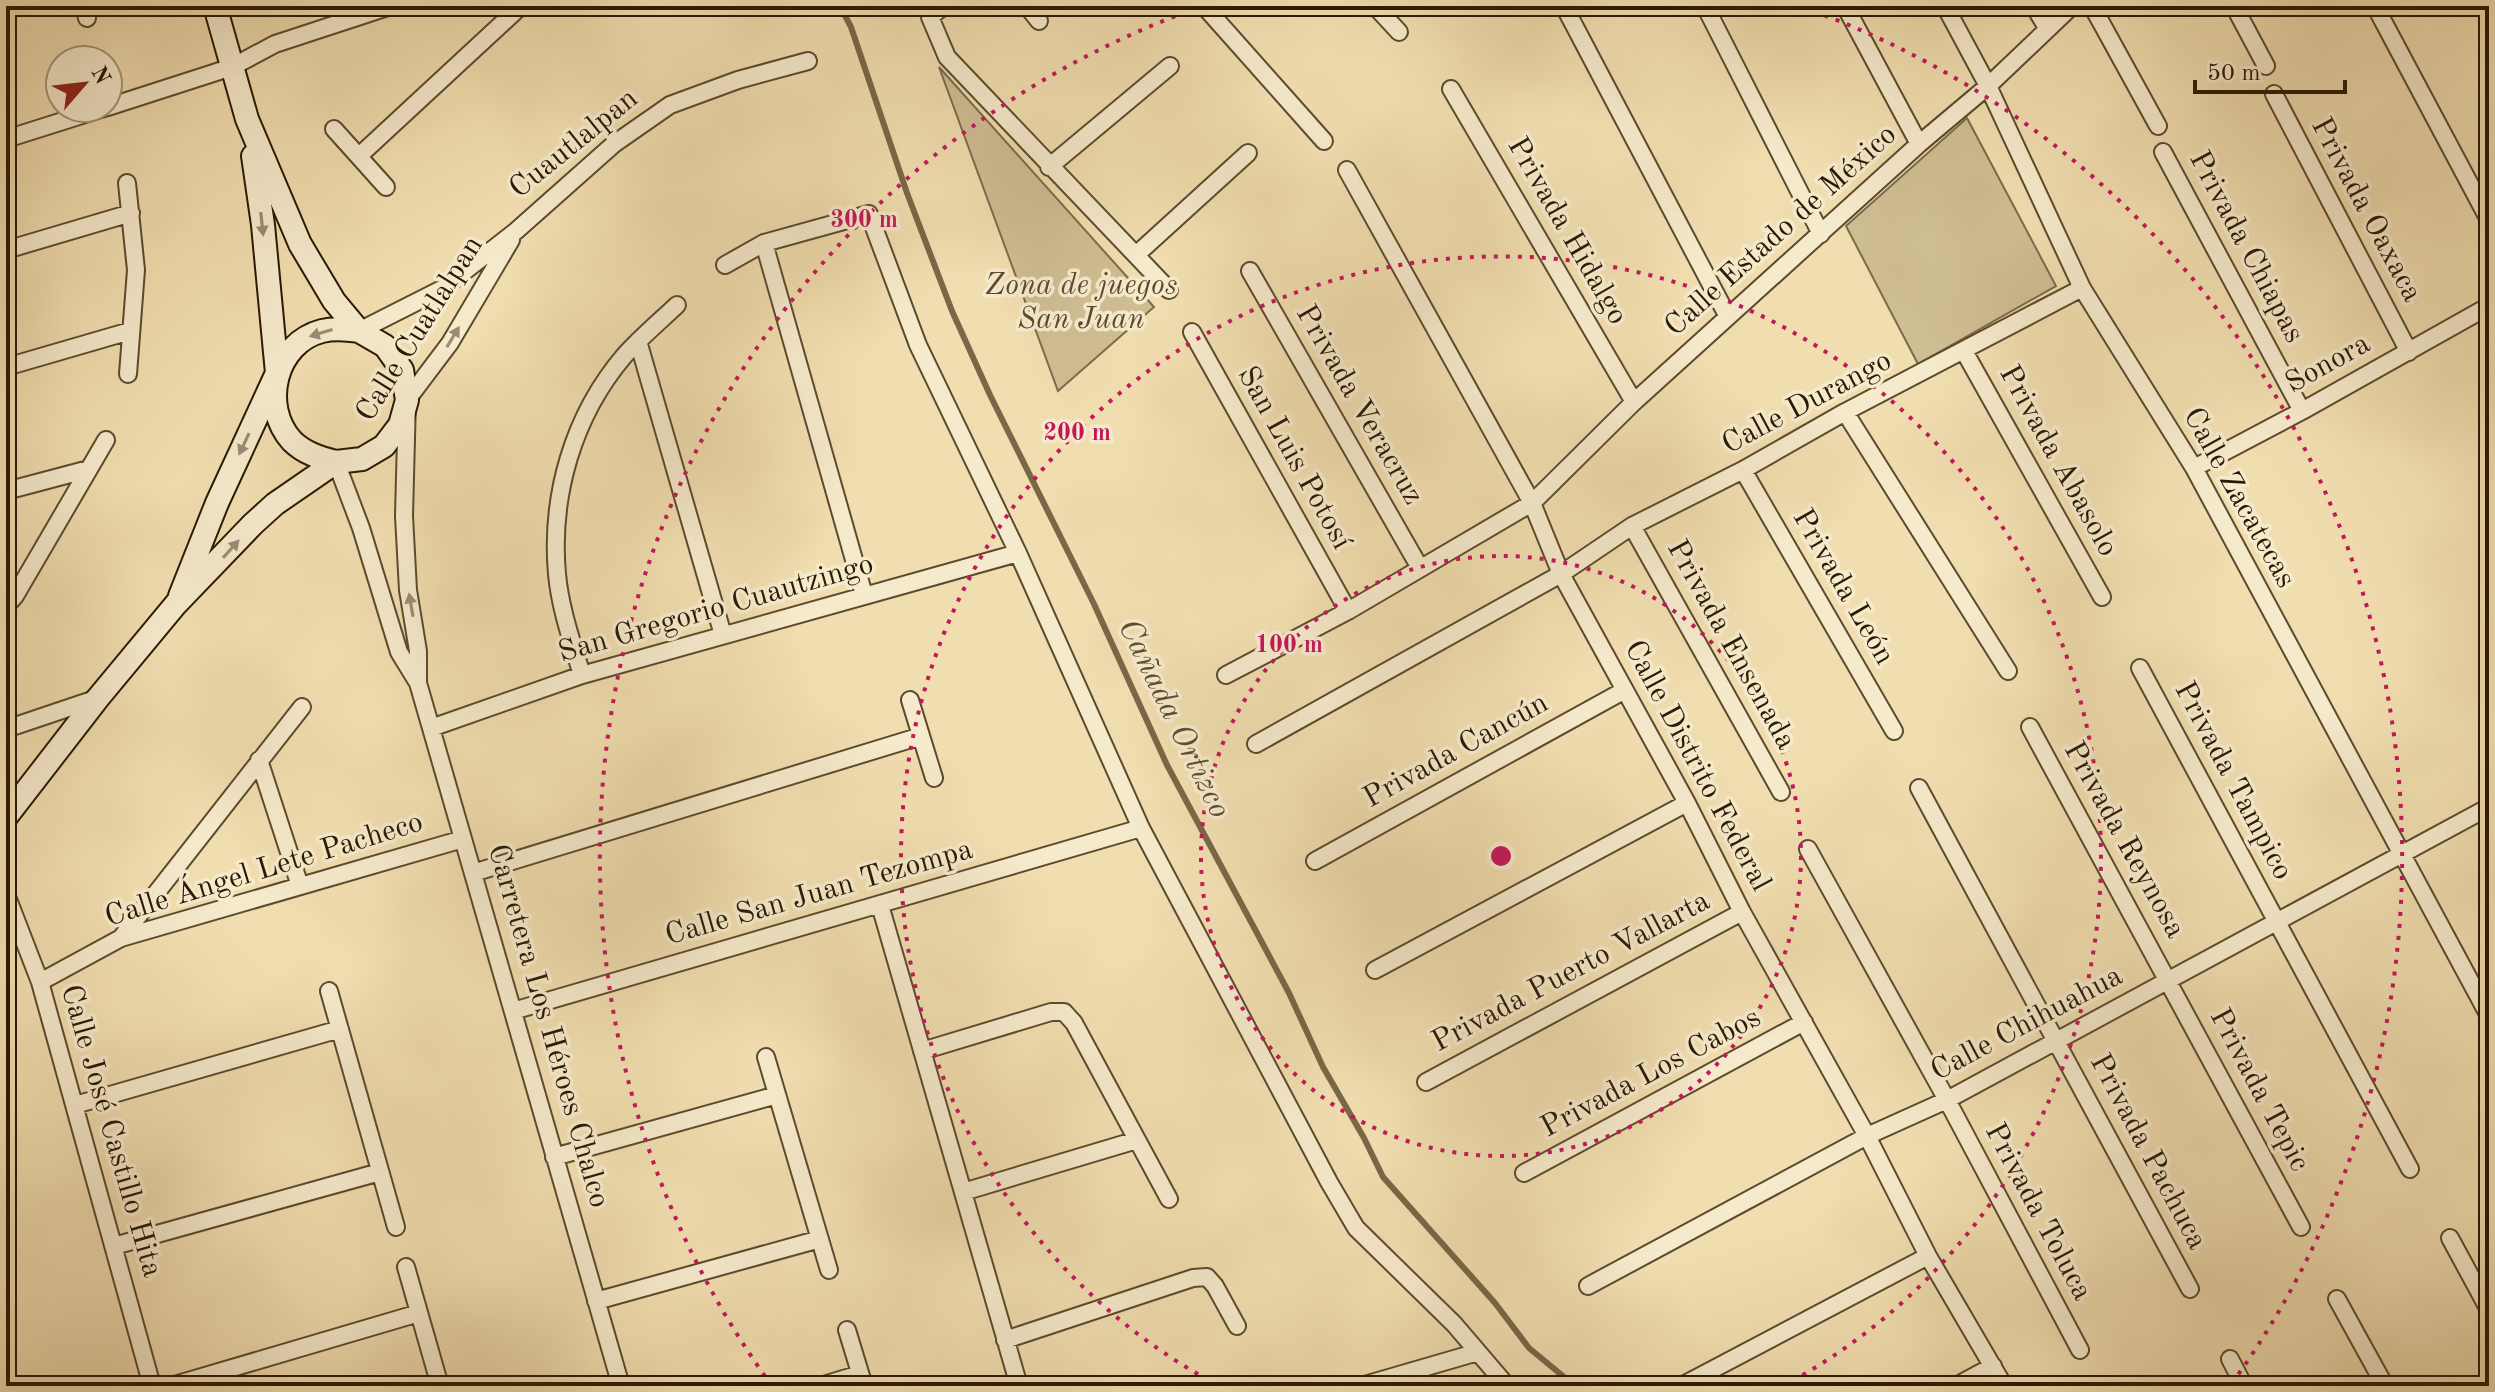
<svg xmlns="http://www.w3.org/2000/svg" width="2495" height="1392" viewBox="0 0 2495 1392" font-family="'Old Standard TT',serif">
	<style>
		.green { fill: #cfbd93; stroke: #7c6b4b; stroke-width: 2 }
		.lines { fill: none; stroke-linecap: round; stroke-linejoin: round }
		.stream { stroke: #796747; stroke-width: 6 }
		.street-casing { stroke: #5c4a2e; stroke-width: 20 }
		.secondary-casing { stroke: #2a1903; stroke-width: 26 }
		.street { stroke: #f6eacc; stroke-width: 16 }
		.secondary { stroke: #f6eacc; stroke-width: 22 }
		.oneway { fill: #9a8c72 }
		.ring { fill: none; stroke: #c2185b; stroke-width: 4; stroke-dasharray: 4 8 }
		.labels { text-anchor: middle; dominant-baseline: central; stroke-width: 7; stroke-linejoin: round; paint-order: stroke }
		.street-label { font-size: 30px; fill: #2a1903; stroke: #f6eacc }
		.park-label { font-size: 30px; font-style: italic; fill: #5c4a2e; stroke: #f6eacc }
		.water-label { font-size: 32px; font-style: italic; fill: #5e4d31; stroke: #f6eacc }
		.centre { fill: #c2185b; stroke: #f6eacc; stroke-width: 4 }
		.ring-label { font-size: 24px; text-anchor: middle; font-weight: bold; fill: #c2185b; stroke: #f6eacc; stroke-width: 7; stroke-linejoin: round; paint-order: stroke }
	</style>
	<rect width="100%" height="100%" fill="#f1deb0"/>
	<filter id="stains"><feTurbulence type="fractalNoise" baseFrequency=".0025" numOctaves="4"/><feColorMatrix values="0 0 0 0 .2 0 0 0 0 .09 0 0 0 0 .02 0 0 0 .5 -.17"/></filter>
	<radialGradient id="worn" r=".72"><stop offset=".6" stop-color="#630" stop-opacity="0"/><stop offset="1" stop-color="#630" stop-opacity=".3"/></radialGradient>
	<!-- green -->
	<path class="green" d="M939,67L1154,307L1058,391Z
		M1967,118L2056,286L1918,364L1846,226Z"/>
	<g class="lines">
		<!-- stream -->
		<path class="stream" d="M840,6L851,27L907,193L952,311L990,395L1094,604L1167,765L1289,993L1323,1067L1364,1138L1383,1177L1495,1303L1529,1348L1575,1386"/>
		<defs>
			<path id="street" d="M84,6L87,18
				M944,6L930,17L947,57L1169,290
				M1027,6L1039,21
				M1204,6L1324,141
				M1375,6L1399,32
				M1705,6L1821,234
				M1845,6L1919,144
				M1945,6L1988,86L2082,288L2194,468L2489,1016
				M2034,6L2047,28
				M2092,6L2158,126
				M2234,6L2266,66
				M2375,6L2489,220
				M1565,8L1728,317
				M6,10L20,6
				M1451,89L1634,402
				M2274,94L2409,352
				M108,107L232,67L275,44L391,6
				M334,129L386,187
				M6,139L104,108
				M2163,152L2302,411
				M359,156L521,6
				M1049,167L1170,66
				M1347,170L1532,503L1561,574L1687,803L1742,912L1867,1136L1928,1256L2004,1386
				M127,183L136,270L128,374
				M764,243L864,595
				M6,250L131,213
				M1136,255L1248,153
				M725,265L764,243L869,214L918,345L1018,553L1141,828L1329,1182L1356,1228L1454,1324L1507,1386
				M1250,271L1420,568
				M359,331L442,289L516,231L614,144L670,105L738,80L808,61
				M1192,332L1348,611
				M638,341L723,635
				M1964,351L2102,597
				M6,367L130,331
				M1845,412L2008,671
				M336,462L361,528L399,652L418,683L621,1386
				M2194,468L2302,411L2489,306
				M1743,470L1894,731
				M6,491L89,469
				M1632,526L1781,792
				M6,606L15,596L106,440
				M2140,668L2410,1169
				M582,675C572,642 560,608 557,574C550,496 573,416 624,356C640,338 659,322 677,305
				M1226,675L1348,611L1532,503L1634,402L1919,144L1988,86L2072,6
				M418,681V651L408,590L404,516L407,400L450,343L511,240
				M910,700L934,778
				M2030,727L2301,1227
				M431,728L582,675L1018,553
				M6,729L98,698
				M1256,744L1561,574L1632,526L1743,470L1845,412L2082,288
				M259,760L300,886
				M1919,788L2190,1289
				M1808,849L1947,1100L2080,1350
				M1315,861L1625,690
				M473,873L921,736
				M6,894L40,982L152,1386
				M880,905L1019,1386
				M121,938L302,707
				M1375,970L1687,803
				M40,982L121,938L463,839
				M329,991L396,1227
				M513,1011L1141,828
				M922,1051L1051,1012H1064L1074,1023L1169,1199
				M766,1057L829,1270
				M1426,1082L1742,912
				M75,1105L340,1029
				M554,1157L777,1095
				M1524,1173L1804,1022
				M963,1192L1137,1140
				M2450,1238L2489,1310
				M114,1246L380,1172
				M406,1267L440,1386
				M1588,1286L1867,1136L1947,1100L2489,807
				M2337,1299L2385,1386
				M596,1301L820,1239
				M847,1330L864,1386
				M1005,1340L1193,1278L1207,1277L1215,1286L1237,1326
				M2230,1359L2244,1386
				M1685,1384L1928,1256
				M171,1386L419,1313
				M820,1386L860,1374
				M1361,1386L1478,1352
				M1956,1386L1993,1366"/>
			<path id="secondary" d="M336,462C320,458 304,453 292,441C260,406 275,343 322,331C334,328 346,329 359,331
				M180,596L217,503L277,373L263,225L253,156
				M6,817L98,698L176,604L253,524L275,504L336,462L362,459L384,446L400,425L407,400L402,370L385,346L359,331L334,301L300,244L247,119L215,6"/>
		</defs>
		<!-- street casing -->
		<use href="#street" class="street-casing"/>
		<!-- secondary casing -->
		<use href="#secondary" class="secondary-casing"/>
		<!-- street -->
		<use href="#street" class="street"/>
		<!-- secondary -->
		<use href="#secondary" class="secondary"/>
	</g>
	<!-- one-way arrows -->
	<defs><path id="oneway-solid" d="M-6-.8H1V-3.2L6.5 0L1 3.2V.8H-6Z" transform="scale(2)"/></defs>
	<g class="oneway">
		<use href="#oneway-solid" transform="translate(262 224) rotate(84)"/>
		<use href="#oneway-solid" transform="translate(321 333) rotate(163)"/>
		<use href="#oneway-solid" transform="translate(453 337) rotate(-59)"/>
		<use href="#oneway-solid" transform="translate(244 444) rotate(115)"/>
		<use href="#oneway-solid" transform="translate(231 549) rotate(-48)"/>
		<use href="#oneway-solid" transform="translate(411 605) rotate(-100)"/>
	</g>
	<!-- distance rings -->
	<g class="ring">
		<circle cx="1501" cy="856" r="300"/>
		<path d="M1219 1386A600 600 0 1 1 1783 1386"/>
		<path d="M772 1386A901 901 0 0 1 1200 7M1802 7A901 901 0 0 1 2230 1386"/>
	</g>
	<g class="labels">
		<!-- street labels -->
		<g class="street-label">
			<text transform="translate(574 144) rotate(-39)">Cuautlalpan</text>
			<text transform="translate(2366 210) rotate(62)">Privada Oaxaca</text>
			<text transform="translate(1567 231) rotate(60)">Privada Hidalgo</text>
			<text transform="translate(1781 231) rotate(-42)">Calle Estado de México</text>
			<text transform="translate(2246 247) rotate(62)">Privada Chiapas</text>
			<text transform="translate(420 329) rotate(-58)">Calle Cuatlalpan</text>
			<text transform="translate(2328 364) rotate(-29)">Sonora</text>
			<text transform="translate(1807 403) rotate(-28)">Calle Durango</text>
			<text transform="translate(1359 405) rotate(60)">Privada Veracruz</text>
			<text transform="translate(1294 458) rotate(61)">San Luis Potosí</text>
			<text transform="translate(2058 461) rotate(61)">Privada Abasolo</text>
			<text transform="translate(2239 498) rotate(61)">Calle Zacatecas</text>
			<text transform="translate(1843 587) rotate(60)">Privada León</text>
			<text transform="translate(716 609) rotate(-16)">San Gregorio Cuautzingo</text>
			<text transform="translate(1731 645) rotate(61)">Privada Ensenada</text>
			<text transform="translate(1456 751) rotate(-29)">Privada Cancún</text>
			<text transform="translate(1697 766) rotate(62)">Calle Distrito Federal</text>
			<text transform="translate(2233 781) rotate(62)">Privada Tampico</text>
			<text transform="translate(2124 840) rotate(61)">Privada Reynosa</text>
			<text transform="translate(264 870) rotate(-17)">Calle Ángel Lete Pacheco</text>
			<text transform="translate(819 893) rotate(-16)">Calle San Juan Tezompa</text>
			<text transform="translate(1571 972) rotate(-28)">Privada Puerto Vallarta</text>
			<text transform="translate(2027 1024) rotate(-28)">Calle Chihuahua</text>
			<text transform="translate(548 1026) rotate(74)">Carretera Los Héroes Chalco</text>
			<text transform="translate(1651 1073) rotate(-28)">Privada Los Cabos</text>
			<text transform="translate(2259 1090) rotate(62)">Privada Tepic</text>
			<text transform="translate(111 1131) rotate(74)">Calle José Castillo Hita</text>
			<text transform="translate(2148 1152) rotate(62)">Privada Pachuca</text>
			<text transform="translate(2038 1212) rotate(62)">Privada Toluca</text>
		</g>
		<!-- park labels -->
		<g class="park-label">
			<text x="1081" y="286">Zona de juegos<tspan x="1081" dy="34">San Juan</tspan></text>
		</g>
		<!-- water labels -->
		<g class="water-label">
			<text transform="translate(1173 719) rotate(64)">Cañada Ortizco</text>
		</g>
	</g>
	<circle cx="1501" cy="856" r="12" class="centre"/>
	<g class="ring-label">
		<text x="864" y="227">300 m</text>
		<text x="1077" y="440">200 m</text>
		<text x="1289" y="652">100 m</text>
	</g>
	<!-- margin -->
	<rect width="2495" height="1392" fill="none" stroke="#f1deb0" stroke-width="32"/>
	<rect x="8" y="8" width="2479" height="1376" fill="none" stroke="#2a1903" stroke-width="4"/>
	<rect x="16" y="16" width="2463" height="1360" fill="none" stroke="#2a1903" stroke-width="2"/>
	<!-- north arrow -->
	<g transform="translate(84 84) rotate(62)"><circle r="38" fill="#f6eacc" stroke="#a4967c" stroke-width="2"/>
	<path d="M0-6L14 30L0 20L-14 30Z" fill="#8f2418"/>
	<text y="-12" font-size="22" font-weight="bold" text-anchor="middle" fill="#2a1903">N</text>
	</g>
	<!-- scale -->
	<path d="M2195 80v12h150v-12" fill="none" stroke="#2a1903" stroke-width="4"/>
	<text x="2207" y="80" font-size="24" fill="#2a1903" stroke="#f6eacc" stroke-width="6" paint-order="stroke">50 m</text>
	<rect width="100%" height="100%" filter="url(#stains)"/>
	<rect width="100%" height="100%" fill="url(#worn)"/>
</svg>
